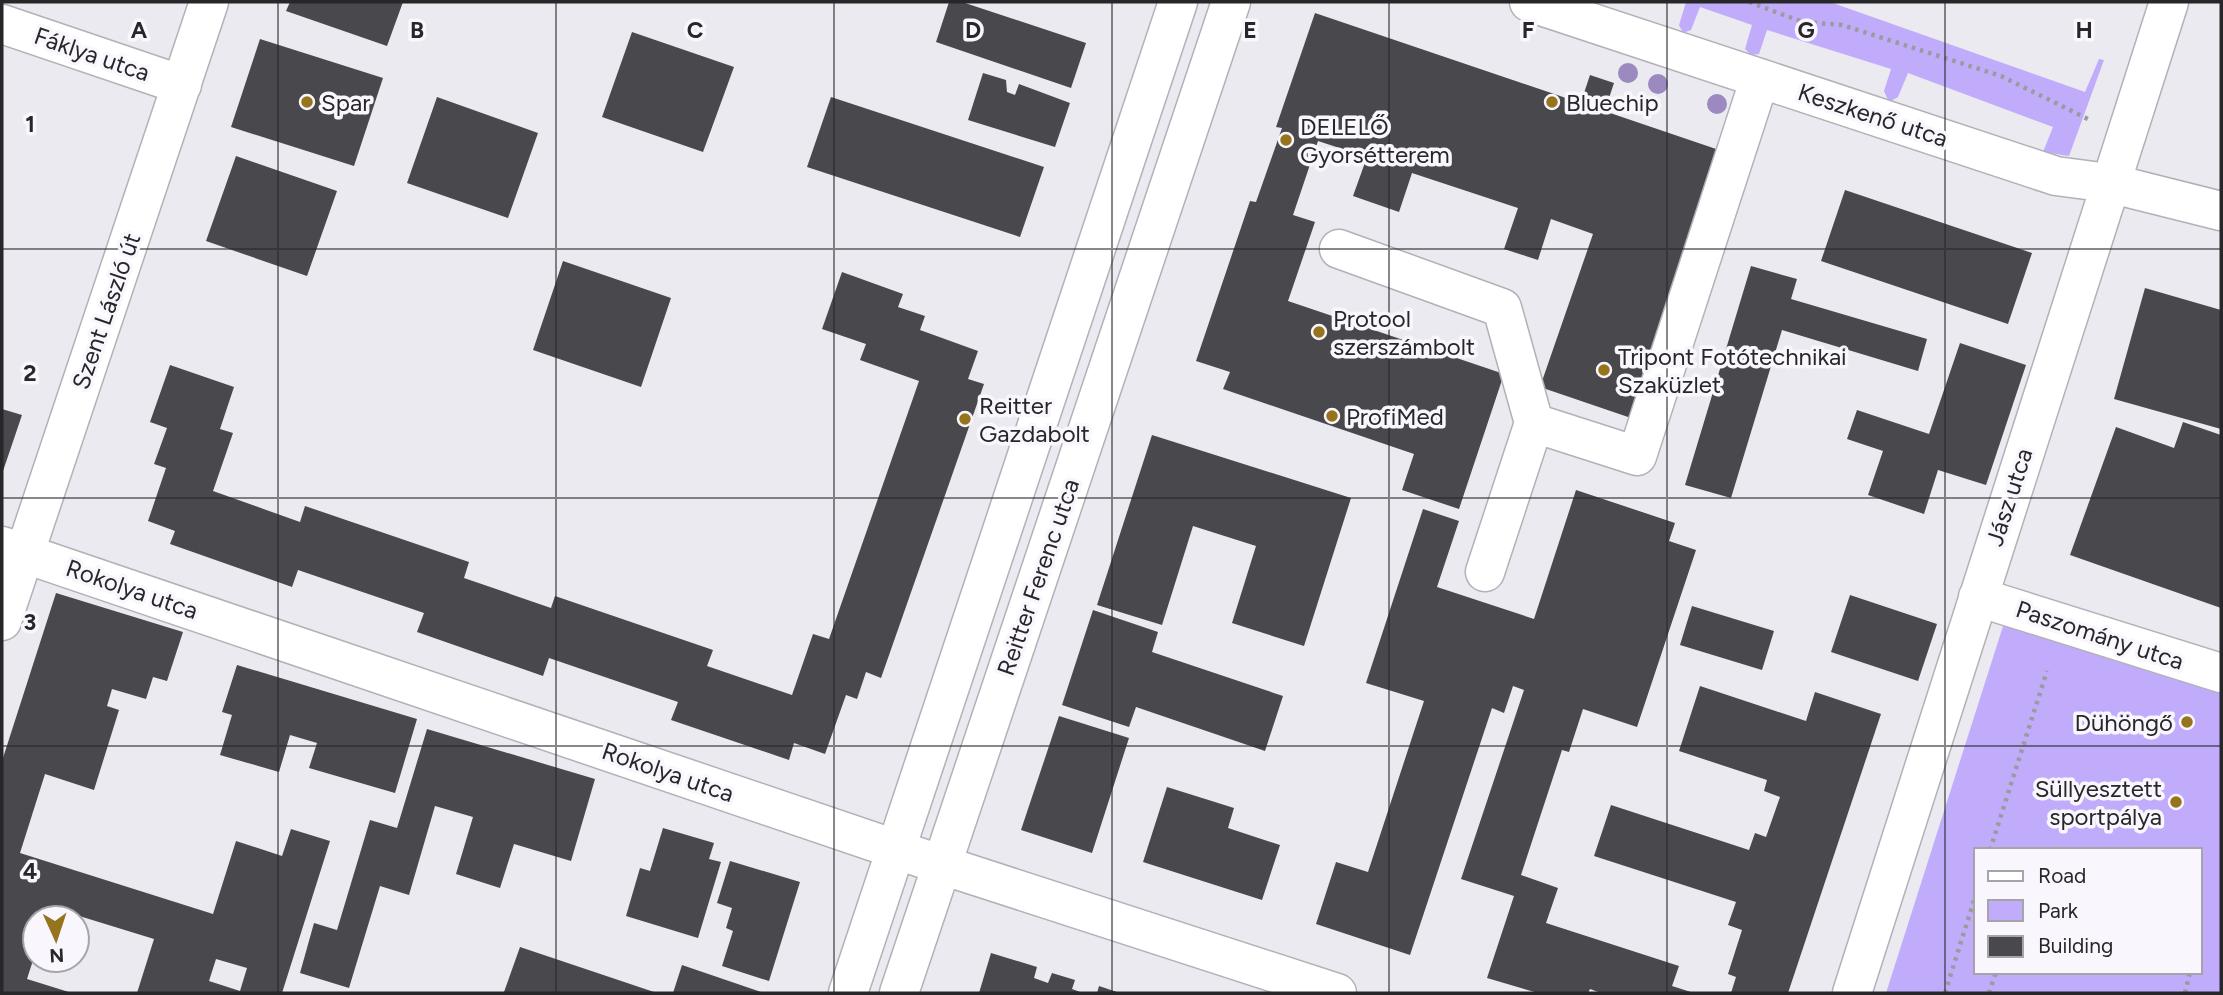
<svg xmlns="http://www.w3.org/2000/svg" width="2223" height="995" viewBox="0 0 2223 995" font-family="Figtree,sans-serif">
	<style>
		.green { fill: #c1acfb; fill-rule: evenodd }
		.building { fill: #49484d; fill-rule: evenodd }
		.lines { fill: none; stroke-linecap: round; stroke-linejoin: round }
		.minor-casing { stroke: #b3b1b7; stroke-width: 41 }
		.path { stroke: #9b9a9f; stroke-width: 4.5; stroke-dasharray: 3.5 5; stroke-linecap: butt }
		.minor { stroke: #fff; stroke-width: 38 }
		.tree { fill: #9b89bf }
		.grid { fill: none; stroke: #272729; stroke-width: 2; stroke-opacity: 0.55 }
		.poi-dot { fill: #96741d; stroke: #f9f7fd; stroke-width: 2.5 }
		.labels { text-anchor: middle; dominant-baseline: central; stroke-width: 7; stroke-linejoin: round; paint-order: stroke }
		.street-label { font-size: 24px; fill: #272729; stroke: #f9f7fd }
		.poi-label { font-size: 24px; fill: #272729; stroke: #f9f7fd; text-anchor: start }
		.grid-label { font-size: 23px; text-anchor: middle; font-weight: bold; fill: #272729; stroke: #f9f7fd; stroke-width: 7; stroke-linejoin: round; paint-order: stroke }
	</style>
	<rect width="100%" height="100%" fill="#ebeaf0"/>
	<!-- green -->
	<path class="green" d="M1686,2H1830L2085,92L2099,59L2104,60L2069,156L2043,152L2053,127L1908,73L1898,97L1889,102L1884,91L1891,69L1767,30L1759,54L1751,55L1745,49L1752,25L1700,7L1691,30L1683,33L1679,25Z
		M2004,623L2221,693V993H1886ZM1976,850H2200V972H1976Z"/>
	<!-- building -->
	<path class="building" d="M290,2H403L387,46L286,11Z
		M949,2H962L1086,43L1071,88L936,42Z
		M1315,13L1722,151L1631,418L1540,387L1593,234L1551,219L1538,260L1504,249L1518,208L1412,173L1399,212L1353,196L1367,157L1318,141L1293,215L1315,222L1288,301L1504,374L1459,509L1402,490L1414,454L1223,389L1230,372L1196,361L1250,201L1256,202L1282,128L1276,127Z
		M632,32L734,67L703,152L602,117Z
		M260,39L383,78L354,166L231,127Z
		M983,73L1006,80L1007,92L1015,95L1019,84L1070,103L1055,147L968,120Z
		M1590,75L1614,83L1606,107L1582,99Z
		M437,97L538,133L508,218L407,183Z
		M831,97L1044,167L1020,237L807,167Z
		M236,156L337,191L307,276L206,241Z
		M1845,190L2032,253L2008,324L1821,261Z
		M563,261L671,298L641,387L533,350Z
		M1751,266L1797,279L1791,299L1927,339L1918,371L1782,330L1731,498L1685,485Z
		M842,272L903,294L898,307L925,316L920,330L978,351L968,379L984,384L881,678L866,672L857,699L846,695L825,754L794,743L789,760L671,720L678,702L549,658L543,676L417,632L424,613L298,570L292,587L170,544L175,531L148,521L166,468L154,464L167,428L150,422L170,365L234,387L220,429L233,433L213,491L300,522L305,506L469,562L464,578L551,608L555,596L713,650L707,666L792,695L813,634L829,639L919,381L860,360L866,344L822,329Z
		M2145,288L2221,310V429L2114,399Z
		M1960,343L2026,365L1986,485L1938,470L1924,514L1868,495L1883,451L1847,439L1857,410L1929,434Z
		M2,409L22,415L2,474Z
		M2183,422L2221,435V608L2070,555L2116,427L2174,448Z
		M1152,435L1351,498L1304,646L1232,623L1256,546L1193,526L1162,625L1097,605Z
		M1576,490L1675,523L1669,541L1696,550L1637,727L1583,709L1569,752L1562,750L1521,875L1558,888L1546,923L1679,966L1672,986L1694,993H1601L1590,989L1588,993H1538L1487,978L1514,896L1461,879L1524,690L1513,686L1504,713L1492,708L1410,955L1316,924L1336,862L1368,872L1424,701L1366,683L1423,509L1459,521L1437,587L1534,619Z
		M56,593L183,632L167,681L153,677L146,699L112,689L107,706L119,710L94,790L45,774L20,853L213,914L236,841L282,856L291,829L330,841L282,993H137L154,939L50,907L46,918H35V954L27,979L72,993H2V761ZM216,959L247,968L240,991L209,981Z
		M1850,595L1937,624L1918,681L1831,652Z
		M1692,606L1774,631L1762,670L1680,645Z
		M1093,610L1158,632L1152,652L1283,696L1265,751L1136,707L1129,727L1062,705Z
		M237,665L417,719L395,793L309,768L317,743L290,735L279,772L220,755L232,715L222,712Z
		M1700,686L1806,721L1815,692L1881,714L1788,993H1731L1736,977L1728,974L1742,930L1728,925L1736,902L1594,856L1611,805L1749,850L1755,833L1766,837L1780,797L1764,791L1767,780L1679,751Z
		M1059,716L1129,738L1092,853L1021,830Z
		M427,729L595,779L571,861L514,844L500,888L456,874L473,817L435,806L409,895L380,886L349,988L300,973L314,923L337,930L370,820L397,828Z
		M1167,787L1234,808L1228,828L1280,845L1262,900L1143,862Z
		M663,828L714,843L709,859L721,862L698,938L626,916L640,868L650,871Z
		M730,861L800,882L769,981L722,966L733,931L726,928L732,908L717,903Z
		M520,947L657,993L504,992Z
		M991,953L1037,967L1034,978L1048,983L1052,973L1075,980L1072,989L1083,993H979Z
		M682,965L764,993H673Z
		M1099,986L1120,993H1097Z"/>
	<g class="lines">
		<defs>
			<path id="minor" d="M1529,2L2056,176L2109,183L2221,211
				M2,24L182,85
				M1339,249L1502,308L1534,423
				M2,546L942,865L1337,993
				M1485,572L1534,423L1637,456L1760,78
				M1978,597L2221,673
				M2,621L209,2
				M848,993L1178,2
				M899,993L1231,2
				M1852,993L2169,2"/>
		</defs>
		<!-- minor casing -->
		<use href="#minor" class="minor-casing"/>
		<!-- path -->
		<path class="path" d="M1749,2L1803,22L1842,25L2001,76L2092,121
			M1990,850L2047,671
			M1945,993L1976,894
			M1989,993L1996,972
			M2185,993L2190,972"/>
		<!-- minor -->
		<use href="#minor" class="minor"/>
	</g>
	<!-- trees -->
	<g class="tree">
		<circle cx="1628" cy="73" r="10"/>
		<circle cx="1658" cy="84" r="10"/>
		<circle cx="1717" cy="104" r="10"/>
	</g>
	<!-- grid -->
	<path class="grid" d="M278,2V993M556,2V993M834,2V993M1112,2V993M1389,2V993M1667,2V993M1945,2V993M2,249H2221M2,498H2221M2,746H2221"/>
	<!-- markers -->
	<g class="poi-dot">
		<circle cx="307" cy="102" r="7"/>
		<circle cx="1552" cy="102" r="7"/>
		<circle cx="1286" cy="140" r="7"/>
		<circle cx="1319" cy="332" r="7"/>
		<circle cx="1604" cy="370" r="7"/>
		<circle cx="1332" cy="416" r="7"/>
		<circle cx="965" cy="419" r="7"/>
		<circle cx="2187" cy="722" r="7"/>
		<circle cx="2176" cy="802" r="7"/>
	</g>
	<g class="labels">
		<!-- street labels -->
		<g class="street-label">
			<text transform="translate(92 54) rotate(19)">Fáklya utca</text>
			<text transform="translate(1873 115) rotate(18)">Keszkenő utca</text>
			<text transform="translate(106 311) rotate(-71)">Szent László út</text>
			<text transform="translate(2009 497) rotate(-72)">Jász utca</text>
			<text transform="translate(1038 577) rotate(-71)">Reitter Ferenc utca</text>
			<text transform="translate(132 589) rotate(19)">Rokolya utca</text>
			<text transform="translate(2100 635) rotate(18)">Paszomány utca</text>
			<text transform="translate(668 772) rotate(19)">Rokolya utca</text>
		</g>
		<!-- poi labels -->
		<g class="poi-label">
			<text x="321" y="102">Spar</text>
			<text x="1566" y="102">Bluechip</text>
			<text x="1300" y="126">DELELŐ<tspan x="1300" dy="28">Gyorsétterem</tspan></text>
			<text x="1333" y="318">Protool<tspan x="1333" dy="28">szerszámbolt</tspan></text>
			<text x="1618" y="356">Tripont Fotótechnikai<tspan x="1618" dy="28">Szaküzlet</tspan></text>
			<text x="979" y="405">Reitter<tspan x="979" dy="28">Gazdabolt</tspan></text>
			<text x="1346" y="416">ProfiMed</text>
			<text x="2173" y="722" text-anchor="end">Dühöngő</text>
			<text x="2162" y="788" text-anchor="end">Süllyesztett<tspan x="2162" dy="28">sportpálya</tspan></text>
		</g>
	</g>
	<g class="grid-label">
		<text x="139" y="38">A</text>
		<text x="417" y="38">B</text>
		<text x="695" y="38">C</text>
		<text x="973" y="38">D</text>
		<text x="1250" y="38">E</text>
		<text x="1528" y="38">F</text>
		<text x="1806" y="38">G</text>
		<text x="2084" y="38">H</text>
		<text x="30" y="132">1</text>
		<text x="30" y="381">2</text>
		<text x="30" y="630">3</text>
		<text x="30" y="879">4</text>
	</g>
	<!-- border -->
	<rect width="2223" height="995" fill="none" stroke="#272729" stroke-width="7"/>
	<!-- legend -->
	<rect x="1974" y="848" width="228" height="126" fill="#f9f7fd" stroke="#a5a4a8" stroke-width="2"/>
	<rect x="1988" y="871" width="35" height="10" fill="#ffffff" stroke="#a5a4a8" stroke-width="2"/>
	<text x="2038" y="883" font-size="21" fill="#272729">Road</text>
	<rect x="1988" y="900" width="35" height="21" fill="#c1acfb" stroke="#a5a4a8" stroke-width="2"/>
	<text x="2038" y="918" font-size="21" fill="#272729">Park</text>
	<rect x="1988" y="936" width="35" height="21" fill="#49484d" stroke="#a5a4a8" stroke-width="2"/>
	<text x="2038" y="953" font-size="21" fill="#272729">Building</text>
	<!-- north arrow -->
	<g transform="translate(56 939) rotate(177)"><circle r="33" fill="#f9f7fd" stroke="#a5a4a8" stroke-width="2"/>
	<path d="M0-5L12 26L0 18L-12 26Z" fill="#96741d"/>
	<text y="-10" font-size="19" font-weight="bold" text-anchor="middle" fill="#272729">N</text>
	</g>
</svg>
